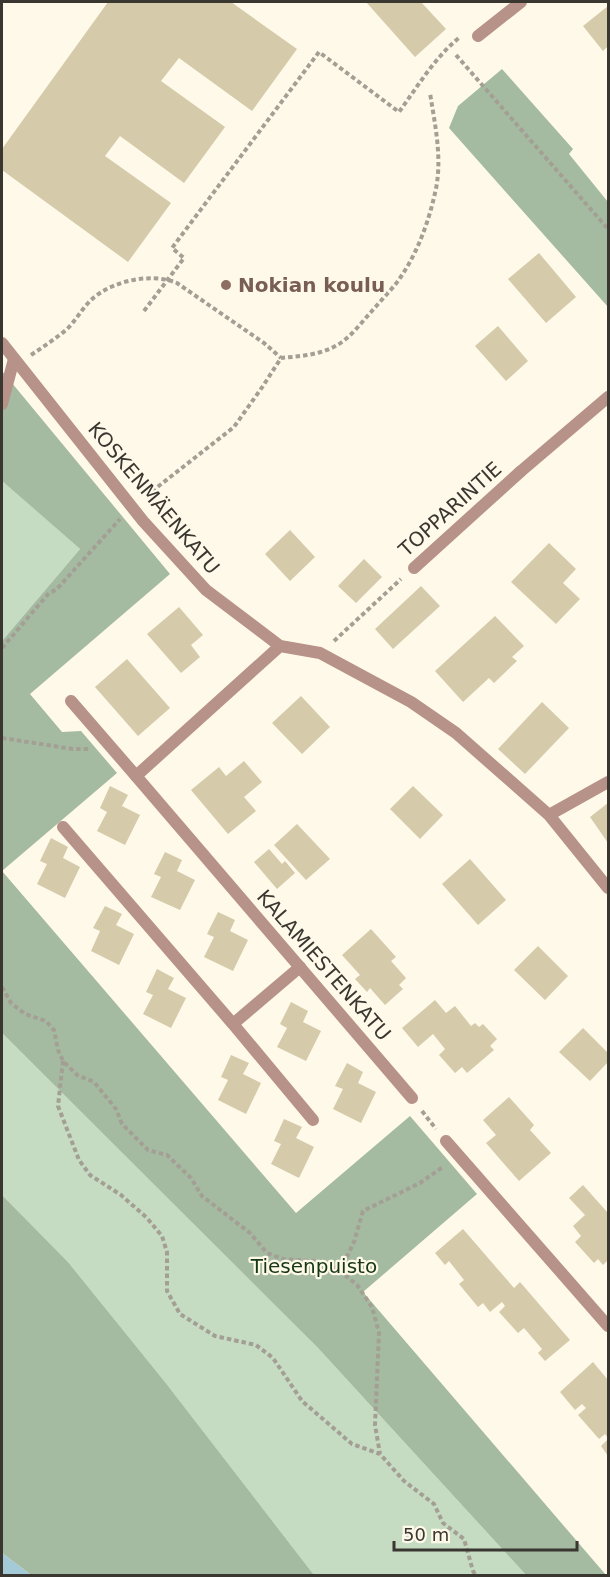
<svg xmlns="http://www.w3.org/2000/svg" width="610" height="1577" viewBox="0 0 610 1577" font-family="'DejaVu Sans',sans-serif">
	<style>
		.green { fill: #c5dbc2 }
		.forest { fill: #a4bba1 }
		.water { fill: #a4c9d7 }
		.building { fill: #d5caaa }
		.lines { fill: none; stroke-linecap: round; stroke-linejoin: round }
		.path { stroke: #a49f94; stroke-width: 4; stroke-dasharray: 4.5 3; stroke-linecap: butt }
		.service { stroke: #b79288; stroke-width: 12 }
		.minor { stroke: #b79288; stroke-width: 12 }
		.education-dot { fill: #8d6e63; stroke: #fff9e9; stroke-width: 2 }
		.labels { text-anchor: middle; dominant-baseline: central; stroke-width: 4.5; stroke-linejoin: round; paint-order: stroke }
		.education-label { font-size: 20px; font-weight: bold; fill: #785e54; stroke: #fff9e9; text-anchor: start }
		.street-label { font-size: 20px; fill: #3a3731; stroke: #fff9e9 }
		.park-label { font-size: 20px; fill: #173813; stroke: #fff9e9 }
	</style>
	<rect width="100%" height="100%" fill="#fff9e9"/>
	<!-- green -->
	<path class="green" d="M2,481L80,549L2,641Z
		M2,1033L318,1348L526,1575H314L165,1382L68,1262L2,1195Z"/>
	<!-- forest -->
	<path class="forest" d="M502,69L573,149L569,154L608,202V307L449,128L458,106Z
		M2,371L170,574L30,694L62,732L81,731L117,773L2,871L296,1213L410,1116L477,1194L363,1292L606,1575H526L318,1348L2,1033V641L80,549L2,481Z
		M2,1195L68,1262L165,1382L314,1575H31L2,1553Z"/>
	<!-- water -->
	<path class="water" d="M2,1553L31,1575H2Z"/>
	<!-- building -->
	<path class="building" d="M108,2H231L297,49L252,111L179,58L161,81L225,127L184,183L120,136L105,156L171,203L128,262L2,170V149Z
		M366,2H421L446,29L415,57Z
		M608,6V46L603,51L583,26Z
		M539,253L576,297L546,323L508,279Z
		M498,326L528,361L506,381L475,346Z
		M290,530L315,557L290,581L265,554Z
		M549,543L576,569L563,583L580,599L556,624L511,582Z
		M364,559L382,577L356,603L338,586Z
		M421,586L440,606L393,649L375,629Z
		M179,607L203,635L191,645L200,657L181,673L147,634Z
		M495,616L524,646L512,657L517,661L494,683L489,678L463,702L435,671Z
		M127,659L170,708L138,736L95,687Z
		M301,696L330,727L302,754L272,723Z
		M542,702L569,728L525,774L498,749Z
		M244,761L262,782L244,797L256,811L228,834L191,790L219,767L226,776Z
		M110,786L128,795L122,806L140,815L125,845L97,831L107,812L100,808Z
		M413,786L443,815L420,839L390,809Z
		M608,803V843L590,817Z
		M297,824L330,859L306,880L274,845Z
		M51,838L68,847L63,858L80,867L65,898L37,884L47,864L40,861Z
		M269,849L282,864L285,861L295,873L277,889L254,862Z
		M165,852L182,860L177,871L195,880L180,910L151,897L161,877L154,874Z
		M470,859L506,900L478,925L442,884Z
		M105,906L122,914L116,925L134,934L119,965L91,951L100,931L93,928Z
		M218,912L235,920L230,931L248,940L233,971L204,957L214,937L207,934Z
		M371,929L396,957L391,961L406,978L399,985L403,989L385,1005L370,988L367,992L355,979L360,975L342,955Z
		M538,946L568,976L545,1000L514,970Z
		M157,969L174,978L168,989L186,998L171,1028L143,1014L153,995L146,992Z
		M435,1000L446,1013L455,1006L471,1026L475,1023L479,1027L483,1024L497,1039L490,1046L494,1050L467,1073L462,1067L455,1073L439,1055L445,1049L433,1034L418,1047L402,1028Z
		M291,1002L308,1011L303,1022L321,1031L306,1061L277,1047L287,1028L280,1024Z
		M583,1028L608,1053V1062L590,1081L559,1052Z
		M231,1055L249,1063L243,1074L261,1083L246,1114L218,1100L228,1080L221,1077Z
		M347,1063L363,1072L358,1083L376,1092L361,1123L333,1109L343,1089L335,1086Z
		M509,1097L534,1125L530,1130L551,1153L519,1181L486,1143L496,1135L483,1120Z
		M284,1119L302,1127L296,1138L314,1147L299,1178L271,1164L281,1144L274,1141Z
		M583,1185L608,1213V1260L603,1265L598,1259L594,1263L575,1242L581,1236L573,1226L585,1215L569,1198Z
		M463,1229L514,1288L520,1282L570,1340L545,1361L538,1353L542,1349L524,1328L518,1333L499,1312L505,1306L502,1302L490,1312L483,1303L478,1307L459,1284L464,1280L449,1261L445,1265L435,1253Z
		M593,1362L608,1380V1438L605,1434L599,1439L578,1415L586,1408L582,1404L575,1410L560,1392Z
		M608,1439V1456L601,1446Z"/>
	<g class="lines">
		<!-- path -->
		<path class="path" d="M456,55L608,229
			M144,311L184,258L172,248L319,52L399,112C418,86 435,57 460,37
			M31,355C43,347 55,339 66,330C75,322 81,310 90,301C110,281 151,272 177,283L264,343L281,358
			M146,496L234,427L263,386L281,358C301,356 324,355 342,342C353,334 362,322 371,312C379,303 387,294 395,285C415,259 428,225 435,193C443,160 435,125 430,93
			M334,641L401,579
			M2,648L49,593L56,590L120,519
			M2,738L73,749H90
			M2,987L11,1003L25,1014L46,1021L54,1030L58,1050L63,1061L77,1075L94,1082L116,1109L122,1124L148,1150L167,1155L191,1178L202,1196L250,1233L267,1253L283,1259L323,1262L340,1271L357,1285L372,1307L379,1333L375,1425L380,1454
			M63,1061L58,1106L79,1160L90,1175L121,1195L147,1218L162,1236L167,1252V1291L180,1314L215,1336L256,1345L273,1358L302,1401L352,1444L380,1454L404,1481L434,1504L443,1523L464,1539L473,1571L476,1576
			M422,1111L436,1129
			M340,1271L354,1242L363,1211L420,1183L444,1166"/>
		<!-- service -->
		<path class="service" d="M478,36L521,2
			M2,404L14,359
			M414,568L520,472
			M71,701L136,776
			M63,827L233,1024
			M300,967L233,1024L313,1120"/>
		<!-- minor -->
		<path class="minor" d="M2,343L143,521L206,590L280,646L320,653L411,702L456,733L549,815L608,888
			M520,472L608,397
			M280,646L136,776L412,1098
			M549,815L608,782
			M446,1141L608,1326"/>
	</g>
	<!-- markers -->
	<circle class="education-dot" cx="226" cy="285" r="6"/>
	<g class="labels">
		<!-- education labels -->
		<g class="education-label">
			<text x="238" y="285">Nokian koulu</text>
		</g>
		<!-- street labels -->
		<g class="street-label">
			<text transform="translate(154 498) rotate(50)">KOSKENMÄENKATU</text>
			<text transform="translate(450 509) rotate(-42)">TOPPARINTIE</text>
			<text transform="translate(324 965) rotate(49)">KALAMIESTENKATU</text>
		</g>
		<!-- park labels -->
		<g class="park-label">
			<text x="314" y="1266">Tiesenpuisto</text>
		</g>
	</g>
	<!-- border -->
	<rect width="610" height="1577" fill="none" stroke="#3a3731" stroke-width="6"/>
	<!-- scale -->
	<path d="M394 1541v9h183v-9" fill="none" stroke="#3a3731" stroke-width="3"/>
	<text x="403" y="1541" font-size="18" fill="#3a3731" stroke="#fff9e9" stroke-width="4.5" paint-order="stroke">50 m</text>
</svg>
